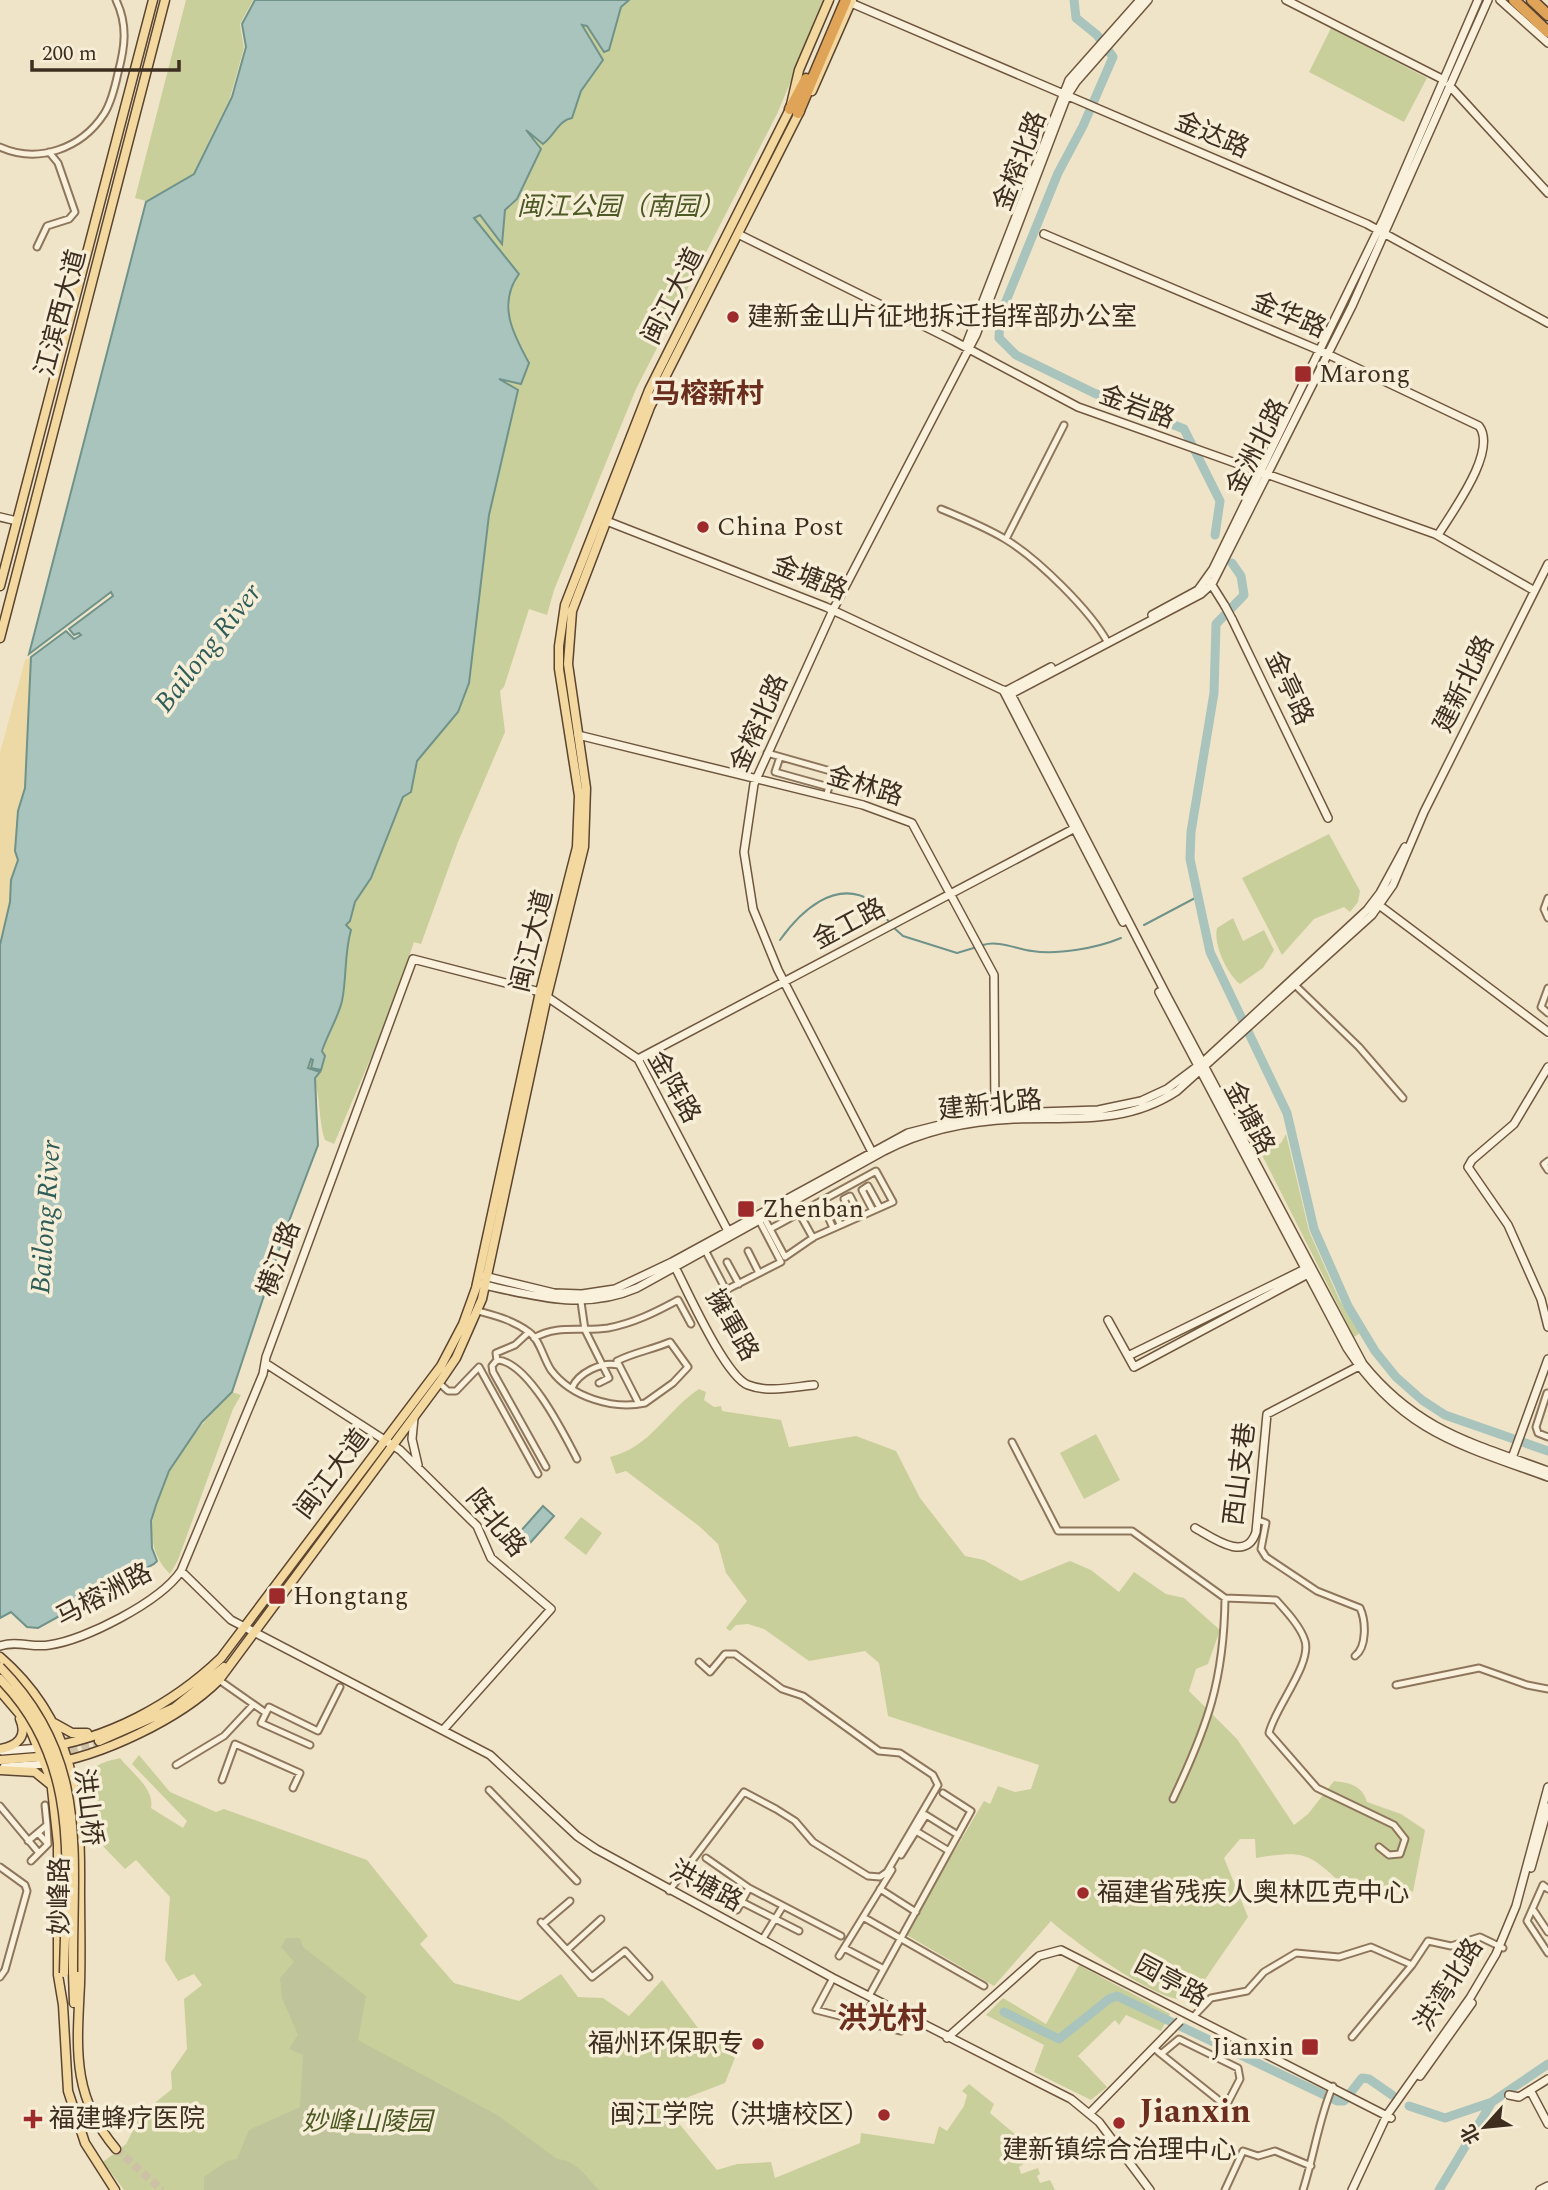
<svg xmlns="http://www.w3.org/2000/svg" width="1548" height="2190" viewBox="0 0 1548 2190" font-family="Spectral,'Noto Sans SC',serif">
	<style>
		.green { fill: #c9cf9b }
		.sand { fill: #ecd9a5 }
		.cemetery { fill: #bfc49a }
		.water { fill: #a9c4bc; stroke: #6f938a; stroke-width: 2 }
		.lines { fill: none; stroke-linecap: round; stroke-linejoin: round }
		.stream { stroke: #6f938a; stroke-width: 2 }
		.river { stroke: #a9c4bc; stroke-width: 9 }
		.primary-tunnel { stroke: #ccc0a6; stroke-width: 8; stroke-dasharray: 8 4; stroke-linecap: butt }
		.street-casing { stroke: #8d765c; stroke-width: 9 }
		.secondary-casing { stroke: #6f573f; stroke-width: 10 }
		.primary-casing { stroke: #5b4430; stroke-width: 11 }
		.highway-casing { stroke: #5b4430; stroke-width: 13 }
		.street { stroke: #faf1dc; stroke-width: 5 }
		.secondary { stroke: #faf1dc; stroke-width: 7 }
		.primary { stroke: #f3d9a0; stroke-width: 8 }
		.highway { stroke: #e0a458; stroke-width: 10 }
		.secondary-bridge-casing { stroke: #6f573f; stroke-width: 10; stroke-linecap: butt }
		.primary-bridge-casing { stroke: #5b4430; stroke-width: 11; stroke-linecap: butt }
		.secondary-bridge { stroke: #faf1dc; stroke-width: 7 }
		.primary-bridge { stroke: #f3d9a0; stroke-width: 8 }
		.poi-dot { fill: #9e2a2b; stroke: #f7eed8; stroke-width: 2.5 }
		.labels { text-anchor: middle; dominant-baseline: central; stroke-width: 7; stroke-linejoin: round; paint-order: stroke }
		.street-label { font-size: 26px; fill: #3d2e20; stroke: #f7eed8 }
		.park-label { font-size: 26px; font-style: italic; fill: #4d5a26; stroke: #f7eed8 }
		.poi-label { font-size: 26px; fill: #3d2e20; stroke: #f7eed8; text-anchor: start }
		.neighbourhood-label { font-size: 28px; font-weight: bold; fill: #6b2e1e; stroke: #f7eed8 }
		.water-label { font-size: 28px; font-style: italic; fill: #2f5d5a; stroke: #f7eed8 }
		.quarter-label { font-size: 30px; font-weight: bold; fill: #6b2e1e; stroke: #f7eed8 }
		.district-label { font-size: 33px; font-weight: bold; fill: #6b2e1e; stroke: #f7eed8 }
	</style>
	<rect width="100%" height="100%" fill="#f0e4c8"/>
	<!-- green -->
	<path class="green" d="M186,0H253L240,24L244,48L230,98L193,174L146,201L135,198Z
		M629,0H825L777,114L636,389L554,590L547,615L529,609L504,687L500,691L505,732L458,842L421,944L414,942L387,1020L334,1144L325,1140C317,1117 322,1087 308,1068L310,1059L323,1055C324,1037 337,1021 342,1003C348,979 344,955 351,931L345,925L350,921L352,909L371,878L403,797L411,791L417,761L458,712L469,683L489,516L518,391L499,379L503,378L518,384L524,370L523,352L509,321L510,285L505,259L474,218L479,215L502,243L505,210C529,189 525,161 526,131L543,143C554,136 559,120 572,117L581,91L603,60L582,25L587,26L604,51L609,50L621,7Z
		M1331,28L1427,78L1404,122L1309,72Z
		M1329,834L1360,891L1358,902L1350,912L1344,907L1314,919L1282,955L1242,878Z
		M1233,918L1243,941L1264,930L1274,950L1263,968L1240,984C1227,974 1213,944 1217,928Z
		M1286,1134L1309,1231L1339,1299L1360,1333L1354,1337L1261,1153L1281,1143Z
		M699,1389L706,1392L704,1400L714,1407L721,1406L722,1411L781,1420L789,1447L856,1436L896,1451L920,1498L965,1556L984,1560L1021,1581L1070,1561L1091,1570L1119,1592L1134,1572L1166,1594L1184,1598L1220,1630L1208,1664L1196,1669L1189,1691L1237,1739L1294,1825L1308,1814L1334,1781C1350,1783 1362,1785 1367,1802L1401,1814L1425,1830L1413,1892L1397,1884L1391,1887L1347,1888C1309,1855 1309,1849 1256,1858L1255,1839H1240L1224,1858L1248,1917L1195,1994C1190,1997 1186,1999 1179,1999C1152,1997 1072,1941 1051,1921L994,1986L905,1934L984,1801L990,1804L998,1786L1015,1792L1031,1789L1039,1765L888,1716L879,1663L865,1651L809,1661L764,1629L748,1624L736,1625L730,1631L726,1628L747,1601L726,1573L718,1544L699,1526L626,1471L616,1474L610,1457C651,1447 666,1411 699,1389Z
		M232,1392L241,1395L233,1409L178,1560L170,1574C117,1522 193,1430 232,1392Z
		M1096,1434L1120,1480L1084,1499L1060,1453Z
		M581,1517L602,1533L586,1555L564,1538Z
		M139,1755L170,1792L216,1812L224,1809L367,1860L428,1936L420,1944L454,1983L519,2001L561,1974L578,1997L603,1998L629,2016L662,1980L713,2048L725,2038L736,2055L725,2083L683,2099L668,2110L717,2170L737,2164L771,2162L775,2178L860,2143L861,2133L934,2144L939,2126L947,2131L964,2106L967,2095L962,2091L969,2084L994,2104L990,2113L1022,2140H1031L1030,2150L1015,2158L1025,2163L1019,2167L1021,2174L1038,2168L1040,2174L1037,2176L1040,2183L1050,2180L1055,2190H124L103,2162L126,2144L141,2114L172,2089L171,2072L187,2049L184,1999L202,1985L194,1974L178,1981L165,1960L170,1897L136,1860L125,1869L97,1840L87,1782C91,1764 104,1762 120,1758C131,1772 155,1789 151,1808L183,1828L187,1821L132,1764Z
		M1079,1965L1170,2014L1161,2031L1126,2015L1119,2025L1115,2020L1078,2056L1107,2087L1091,2100L1034,2072L1044,2045L986,2015L1003,1998L1046,2024Z"/>
	<!-- sand -->
	<path class="sand" d="M31,657L25,788L18,811L15,850L18,860L11,880L10,901L0,945V753L25,660Z"/>
	<!-- cemetery -->
	<path class="cemetery" d="M286,1938H300L303,1947L366,1996L358,2040L499,2116L557,2159C578,2161 586,2177 599,2190H204V2177L227,2161L237,2159L249,2130L300,2107L303,2055L289,2049L298,2035L282,1998L280,1978L294,1962L281,1947Z"/>
	<!-- water -->
	<path class="water" d="M255,0H629L621,7L609,50L604,52L587,26L582,25L603,60L581,91L572,118C559,120 554,136 543,144L526,130L541,149L517,199L505,210L502,244L480,215L474,218L519,274C497,304 513,334 529,363L521,384L499,379L518,390L489,515L469,683L458,712L417,761L411,792L403,797L371,878L355,902L350,921L346,925L351,930C344,954 347,977 342,1001C338,1018 327,1035 322,1051L325,1056L321,1070L311,1068L313,1060L311,1059L308,1068L320,1072L315,1078L318,1145L286,1229L232,1392L202,1422L169,1471L156,1505L151,1521L152,1548L157,1561L154,1564L38,1628L27,1627L11,1612L0,1618V945L10,902L11,880L18,860L15,851L18,811L25,788L31,657L66,631L74,639L81,635L79,633L74,635L69,629L113,596L111,592L29,654L146,202L194,174L232,97L246,47L242,24Z
		M543,1506L554,1516L530,1543L519,1533Z"/>
	<g class="lines">
		<!-- stream -->
		<path class="stream" d="M1144,925L1197,897
			M893,927L903,936L957,953L977,947
			M780,940C800,912 835,878 872,901C879,906 884,915 889,922
			M983,945C998,940 1017,949 1032,951C1058,955 1097,948 1121,938"/>
		<!-- river -->
		<path class="river" d="M1074,0L1076,18L1097,35L1113,57L1083,126L1058,173L1000,316L999,338L1016,355L1094,393L1184,429L1220,501L1215,535
			M1232,563L1241,576L1244,595L1216,624L1214,693L1191,832L1190,859L1210,952L1287,1113L1314,1229L1348,1306L1375,1351L1396,1377L1422,1400L1445,1415L1548,1451
			M1004,2012L1059,2039L1109,1999L1117,1996L1337,2101H1344L1362,2078L1369,2079L1392,2095
			M1409,2106L1445,2118L1492,2102
			M1439,2190L1492,2102L1548,2064"/>
		<!-- primary-tunnel -->
		<path class="primary-tunnel" d="M58,1753L99,1741
			M116,2149L162,2190"/>
		<defs>
			<path id="street" d="M0,147C38,164 81,149 104,114C111,103 115,87 118,73C125,47 128,25 116,0
				M37,247L47,226L69,219L75,212L58,163L49,152
				M941,509C963,518 985,527 1005,539C1037,558 1091,611 1108,643
				M1006,539L1064,425
				M767,753L834,772L826,796
				M780,757L775,772L829,787
				M1548,898L1544,909L1548,918
				M1294,984L1359,1047L1403,1098
				M1548,988L1541,1007L1548,1013
				M1548,1161L1544,1164L1548,1170
				M793,1202L813,1238
				M872,1209L862,1190L868,1186L879,1206
				M764,1218L785,1257L814,1237L893,1202L876,1171L770,1229
				M853,1218L844,1199L850,1196L860,1215
				M833,1228L825,1210L832,1207L840,1224
				M705,1250L726,1290L781,1262L759,1220
				M748,1251L759,1273
				M727,1262L739,1284
				M581,1302L585,1330L609,1378L599,1383
				M478,1311C496,1316 513,1320 529,1332C540,1340 543,1358 551,1370C571,1397 613,1410 645,1403L673,1383L688,1367L670,1342C651,1350 635,1352 617,1361L639,1404
				M534,1338C557,1324 582,1332 608,1328C634,1323 656,1312 678,1300L691,1324
				M497,1361L496,1353L515,1345L529,1332
				M439,1383L448,1391H456L479,1367L538,1474
				M572,1388C578,1373 602,1361 618,1365
				M1547,1393L1536,1427L1538,1433L1548,1437
				M1012,1442L1058,1531H1132L1225,1598L1276,1600C1286,1611 1301,1627 1305,1641C1312,1664 1274,1709 1269,1733L1317,1788L1394,1825L1405,1839L1400,1854L1389,1855L1379,1847
				M546,1467L493,1372L492,1366L497,1360C528,1361 564,1434 577,1459
				M1258,1520L1266,1523L1261,1549L1266,1557L1317,1591L1360,1608C1366,1621 1367,1647 1355,1656
				M219,1680L266,1713L269,1707L318,1731L340,1687
				M1396,1685L1479,1668L1527,1685L1548,1689
				M266,1713L261,1723L310,1745
				M176,1765L224,1736L253,1705
				M222,1780L235,1744L300,1773L293,1788
				M489,1790L577,1881
				M1173,1799C1208,1725 1224,1680 1225,1598
				M0,1806L39,1853
				M47,1825L48,1844
				M916,1831L949,1851
				M28,1841L47,1825L45,1805
				M901,1855L926,1815L958,1835
				M706,1858L749,1888L841,1936
				M31,1861L48,1844L38,1833
				M0,1867L25,1885L27,1891L5,1970L0,1977
				M702,1874L742,1902L799,1931
				M880,1889L916,1912
				M1548,1889L1543,1885L1527,1921L1548,1953
				M669,1891L744,1792L776,1809L795,1821L813,1842L868,1876L880,1877L887,1872L938,1785L933,1775L900,1753L879,1751L803,1696L782,1689L735,1654H725L710,1672L699,1662
				M737,1910L749,1888
				M1534,1911L1548,1932
				M863,1917L984,1986
				M541,1922L592,1977L625,1951L649,1977
				M543,1924L570,1901
				M762,1940L783,1906
				M844,1948L884,1969
				M567,1950L601,1919
				M839,1956L892,1870
				M833,1978L816,2010L863,2022L874,1999
				M869,1996L971,1811L943,1793
				M1193,2017L1211,1998L1247,1991L1264,1972L1296,1953L1339,1957L1371,1947L1412,1965
				M863,2022L901,2031L908,2016
				M1352,2037L1412,1965L1428,1941L1451,1946L1480,1937L1503,1948
				M1154,2048L1161,2054L1226,2106L1240,2079L1238,2068L1179,2039L1161,2054
				M1225,2190L1243,2151L1258,2156L1275,2151L1311,2166
				M1303,2190C1314,2156 1319,2117 1333,2086"/>
			<path id="secondary" d="M1286,0L1444,80
				M1500,0L1548,43
				M851,3L1367,224L1548,323
				M1449,85L1548,193
				M738,234L952,340L1078,407L1435,534L1533,590
				M1044,234L1321,351L1479,426C1498,451 1452,512 1438,535
				M966,345L1069,80L1140,0
				M0,517L17,521
				M604,520L826,607L1011,694L1167,996L1363,1364C1416,1430 1472,1443 1548,1471
				M1210,582L1225,606
				M1152,615L1198,590L1213,569L1384,218L1478,0
				M1232,619L1328,818
				M1003,690L1123,922
				M1004,692L1051,667
				M1009,695L1201,594L1212,584L1352,306L1488,0
				M578,735L863,805L912,823L994,975L995,1117
				M1375,902L1548,1032
				M1159,992L1347,1348C1401,1431 1460,1445 1548,1477
				M638,1059L1077,827
				M1548,1067L1514,1124L1472,1160L1468,1167L1508,1225L1541,1299L1548,1327
				M874,1156L778,970L753,909L744,852L754,784L833,610L976,335L1067,96L1076,82L1148,0
				M674,1265C687,1290 725,1376 748,1385C768,1393 793,1387 814,1385
				M484,1276L554,1293L582,1294L615,1289L672,1262L908,1133L983,1114L1098,1110L1141,1101L1167,1089L1203,1062L1367,910L1380,893L1405,847
				M480,1284C534,1296 584,1311 637,1288L884,1151C924,1130 969,1121 1014,1119C1073,1117 1125,1125 1177,1091L1372,915L1393,885L1424,812L1548,564
				M1108,1320L1134,1367L1308,1274
				M1128,1356L1305,1269
				M265,1363L400,1450L477,1526L491,1558L551,1609L444,1729
				M414,1418L412,1439L418,1465
				M1512,1458L1548,1359
				M1195,1528C1213,1538 1246,1563 1256,1532L1267,1414L1363,1364
				M181,1571L231,1620L490,1755L577,1836L596,1849L833,1978L1071,2099L1099,2122L1150,2190
				M0,1646C17,1640 32,1648 49,1645C85,1640 160,1602 181,1571L263,1374L266,1357L413,959L540,992L638,1059L728,1231
				M2,1751L40,1748
				M4,1767L46,1764
				M1531,1868L1548,1807
				M947,2038L1039,1956L1061,1950L1391,2118
				M1420,2076L1472,2003
				M1530,2090L1548,2124
				M1509,2095L1519,2097L1548,2079
				M1090,2113L1172,2029
				M1352,2190L1387,2115L1470,1998L1496,1954L1516,1906L1548,1787
				M1540,2190L1548,2186"/>
			<path id="primary" d="M812,91L852,0
				M0,586L153,0
				M0,638L165,0
				M0,1657C74,1721 81,1797 80,1888C80,1920 81,1952 80,1984C77,2048 71,2096 116,2149
				M0,1691L28,1724L51,1780L58,1844V1975L63,2005L68,2091L85,2143L115,2190
				M54,1723L72,1733H87
				M99,1741L174,1708L224,1667
				M40,1748C107,1740 173,1704 221,1658L441,1366L463,1324L476,1288L540,992L577,847L579,796L559,669V646L565,605L649,390L790,109L799,70L829,0
				M0,1749C17,1746 28,1737 20,1719
				M0,1760L38,1757
				M46,1764C100,1757 180,1719 219,1680L439,1383L456,1358L482,1299L547,996L584,847L586,788L568,664L572,611L650,407L800,111
				M0,1770L35,1772L51,1785
				M73,1972L74,2003"/>
			<path id="highway" d="M1514,0L1548,32
				M1532,0L1548,15
				M790,109L806,79
				M798,113L846,0"/>
		</defs>
		<!-- street casing -->
		<use href="#street" class="street-casing"/>
		<!-- secondary casing -->
		<use href="#secondary" class="secondary-casing"/>
		<!-- primary casing -->
		<use href="#primary" class="primary-casing"/>
		<!-- highway casing -->
		<use href="#highway" class="highway-casing"/>
		<!-- street -->
		<use href="#street" class="street"/>
		<!-- secondary -->
		<use href="#secondary" class="secondary"/>
		<!-- primary -->
		<use href="#primary" class="primary"/>
		<!-- highway -->
		<use href="#highway" class="highway"/>
		<defs>
			<path id="secondary-bridge" d="M1225,606L1232,619
				M1172,2029L1180,2021"/>
			<path id="primary-bridge" d="M0,1667C91,1759 72,1854 73,1972
				M0,1679C82,1762 66,1865 64,1973"/>
		</defs>
		<!-- secondary-bridge casing -->
		<use href="#secondary-bridge" class="secondary-bridge-casing"/>
		<!-- primary-bridge casing -->
		<use href="#primary-bridge" class="primary-bridge-casing"/>
		<!-- secondary-bridge -->
		<use href="#secondary-bridge" class="secondary-bridge"/>
		<!-- primary-bridge -->
		<use href="#primary-bridge" class="primary-bridge"/>
	</g>
	<!-- markers -->
	<g class="poi-dot">
		<circle cx="733" cy="317" r="7"/>
		<rect x="1294" y="365" width="18" height="18" rx="3.5"/>
		<circle cx="703" cy="527" r="7"/>
		<rect x="737" y="1200" width="18" height="18" rx="3.5"/>
		<rect x="268" y="1587" width="18" height="18" rx="3.5"/>
		<circle cx="1083" cy="1893" r="7"/>
		<circle cx="758" cy="2044" r="7"/>
		<rect x="1301" y="2038" width="18" height="18" rx="3.5"/>
		<circle cx="884" cy="2115" r="7"/>
		<path d="M29.5 2108.5h7v7h7v7h-7v7h-7v-7h-7v-7h7z"/>
		<circle cx="1119" cy="2123" r="7"/>
	</g>
	<g class="labels">
		<!-- street labels -->
		<g class="street-label">
			<text transform="translate(1212 135) rotate(23)">金达路</text>
			<text transform="translate(1020 161) rotate(-69)">金榕北路</text>
			<text transform="translate(673 296) rotate(-63)">闽江大道</text>
			<text transform="translate(61 313) rotate(-75)">江滨西大道</text>
			<text transform="translate(1289 315) rotate(23)">金华路</text>
			<text transform="translate(1137 407) rotate(20)">金岩路</text>
			<text transform="translate(1257 447) rotate(-63)">金洲北路</text>
			<text transform="translate(810 578) rotate(22)">金塘路</text>
			<text transform="translate(1464 684) rotate(-64)">建新北路</text>
			<text transform="translate(1289 688) rotate(65)">金亭路</text>
			<text transform="translate(759 723) rotate(-66)">金榕北路</text>
			<text transform="translate(865 786) rotate(17)">金林路</text>
			<text transform="translate(849 924) rotate(-28)">金工路</text>
			<text transform="translate(532 941) rotate(-76)">闽江大道</text>
			<text transform="translate(674 1087) rotate(60)">金阵路</text>
			<text transform="translate(990 1105) rotate(-6)">建新北路</text>
			<text transform="translate(1249 1118) rotate(62)">金塘路</text>
			<text transform="translate(279 1259) rotate(-70)">横江路</text>
			<text transform="translate(732 1325) rotate(60)">擁軍路</text>
			<text transform="translate(332 1474) rotate(-53)">闽江大道</text>
			<text transform="translate(1240 1474) rotate(-83)">西山支巷</text>
			<text transform="translate(496 1523) rotate(51)">阵北路</text>
			<text transform="translate(104 1595) rotate(-28)">马榕洲路</text>
			<text transform="translate(88 1807) rotate(83)">洪山桥</text>
			<text transform="translate(706 1886) rotate(28)">洪塘路</text>
			<text transform="translate(60 1896) rotate(-90)">妙峰路</text>
			<text transform="translate(1171 1981) rotate(28)">园亭路</text>
			<text transform="translate(1449 1985) rotate(-58)">洪湾北路</text>
		</g>
		<!-- park labels -->
		<g class="park-label">
			<text x="621" y="207">闽江公园（南园）</text>
			<text x="367" y="2122">妙峰山陵园</text>
		</g>
		<!-- poi labels -->
		<g class="poi-label">
			<text x="747" y="317">建新金山片征地拆迁指挥部办公室</text>
			<text x="1319" y="374">Marong</text>
			<text x="717" y="527">China Post</text>
			<text x="762" y="1209">Zhenban</text>
			<text x="293" y="1596">Hongtang</text>
			<text x="1097" y="1893">福建省残疾人奥林匹克中心</text>
			<text x="744" y="2044" text-anchor="end">福州环保职专</text>
			<text x="1294" y="2047" text-anchor="end">Jianxin</text>
			<text x="870" y="2115" text-anchor="end">闽江学院（洪塘校区）</text>
			<text x="49" y="2119">福建蜂疗医院</text>
			<text x="1119" y="2150" text-anchor="middle">建新镇综合治理中心</text>
		</g>
		<!-- neighbourhood labels -->
		<g class="neighbourhood-label">
			<text x="708" y="394">马榕新村</text>
		</g>
		<!-- water labels -->
		<g class="water-label">
			<text transform="translate(208 648) rotate(-52)">Bailong River</text>
			<text transform="translate(46 1217) rotate(-86)">Bailong River</text>
		</g>
		<!-- quarter labels -->
		<g class="quarter-label">
			<text x="882" y="2019">洪光村</text>
		</g>
		<!-- district labels -->
		<g class="district-label">
			<text x="1195" y="2112">Jianxin</text>
		</g>
	</g>
	<!-- north arrow -->
	<g transform="translate(1485 2127) rotate(243)" stroke="#f7eed8" stroke-width="5" paint-order="stroke">
	<path d="M0-5L12 26L0 18L-12 26Z" fill="#3d2e20"/>
	<text y="-10" font-size="19" font-weight="bold" text-anchor="middle" fill="#3d2e20">北</text>
	</g>
	<!-- scale -->
	<path d="M32 60v10h147v-10" fill="none" stroke="#3d2e20" stroke-width="3.5"/>
	<text x="42" y="60" font-size="21" fill="#3d2e20" stroke="#f7eed8" stroke-width="5" paint-order="stroke">200 m</text>
</svg>
